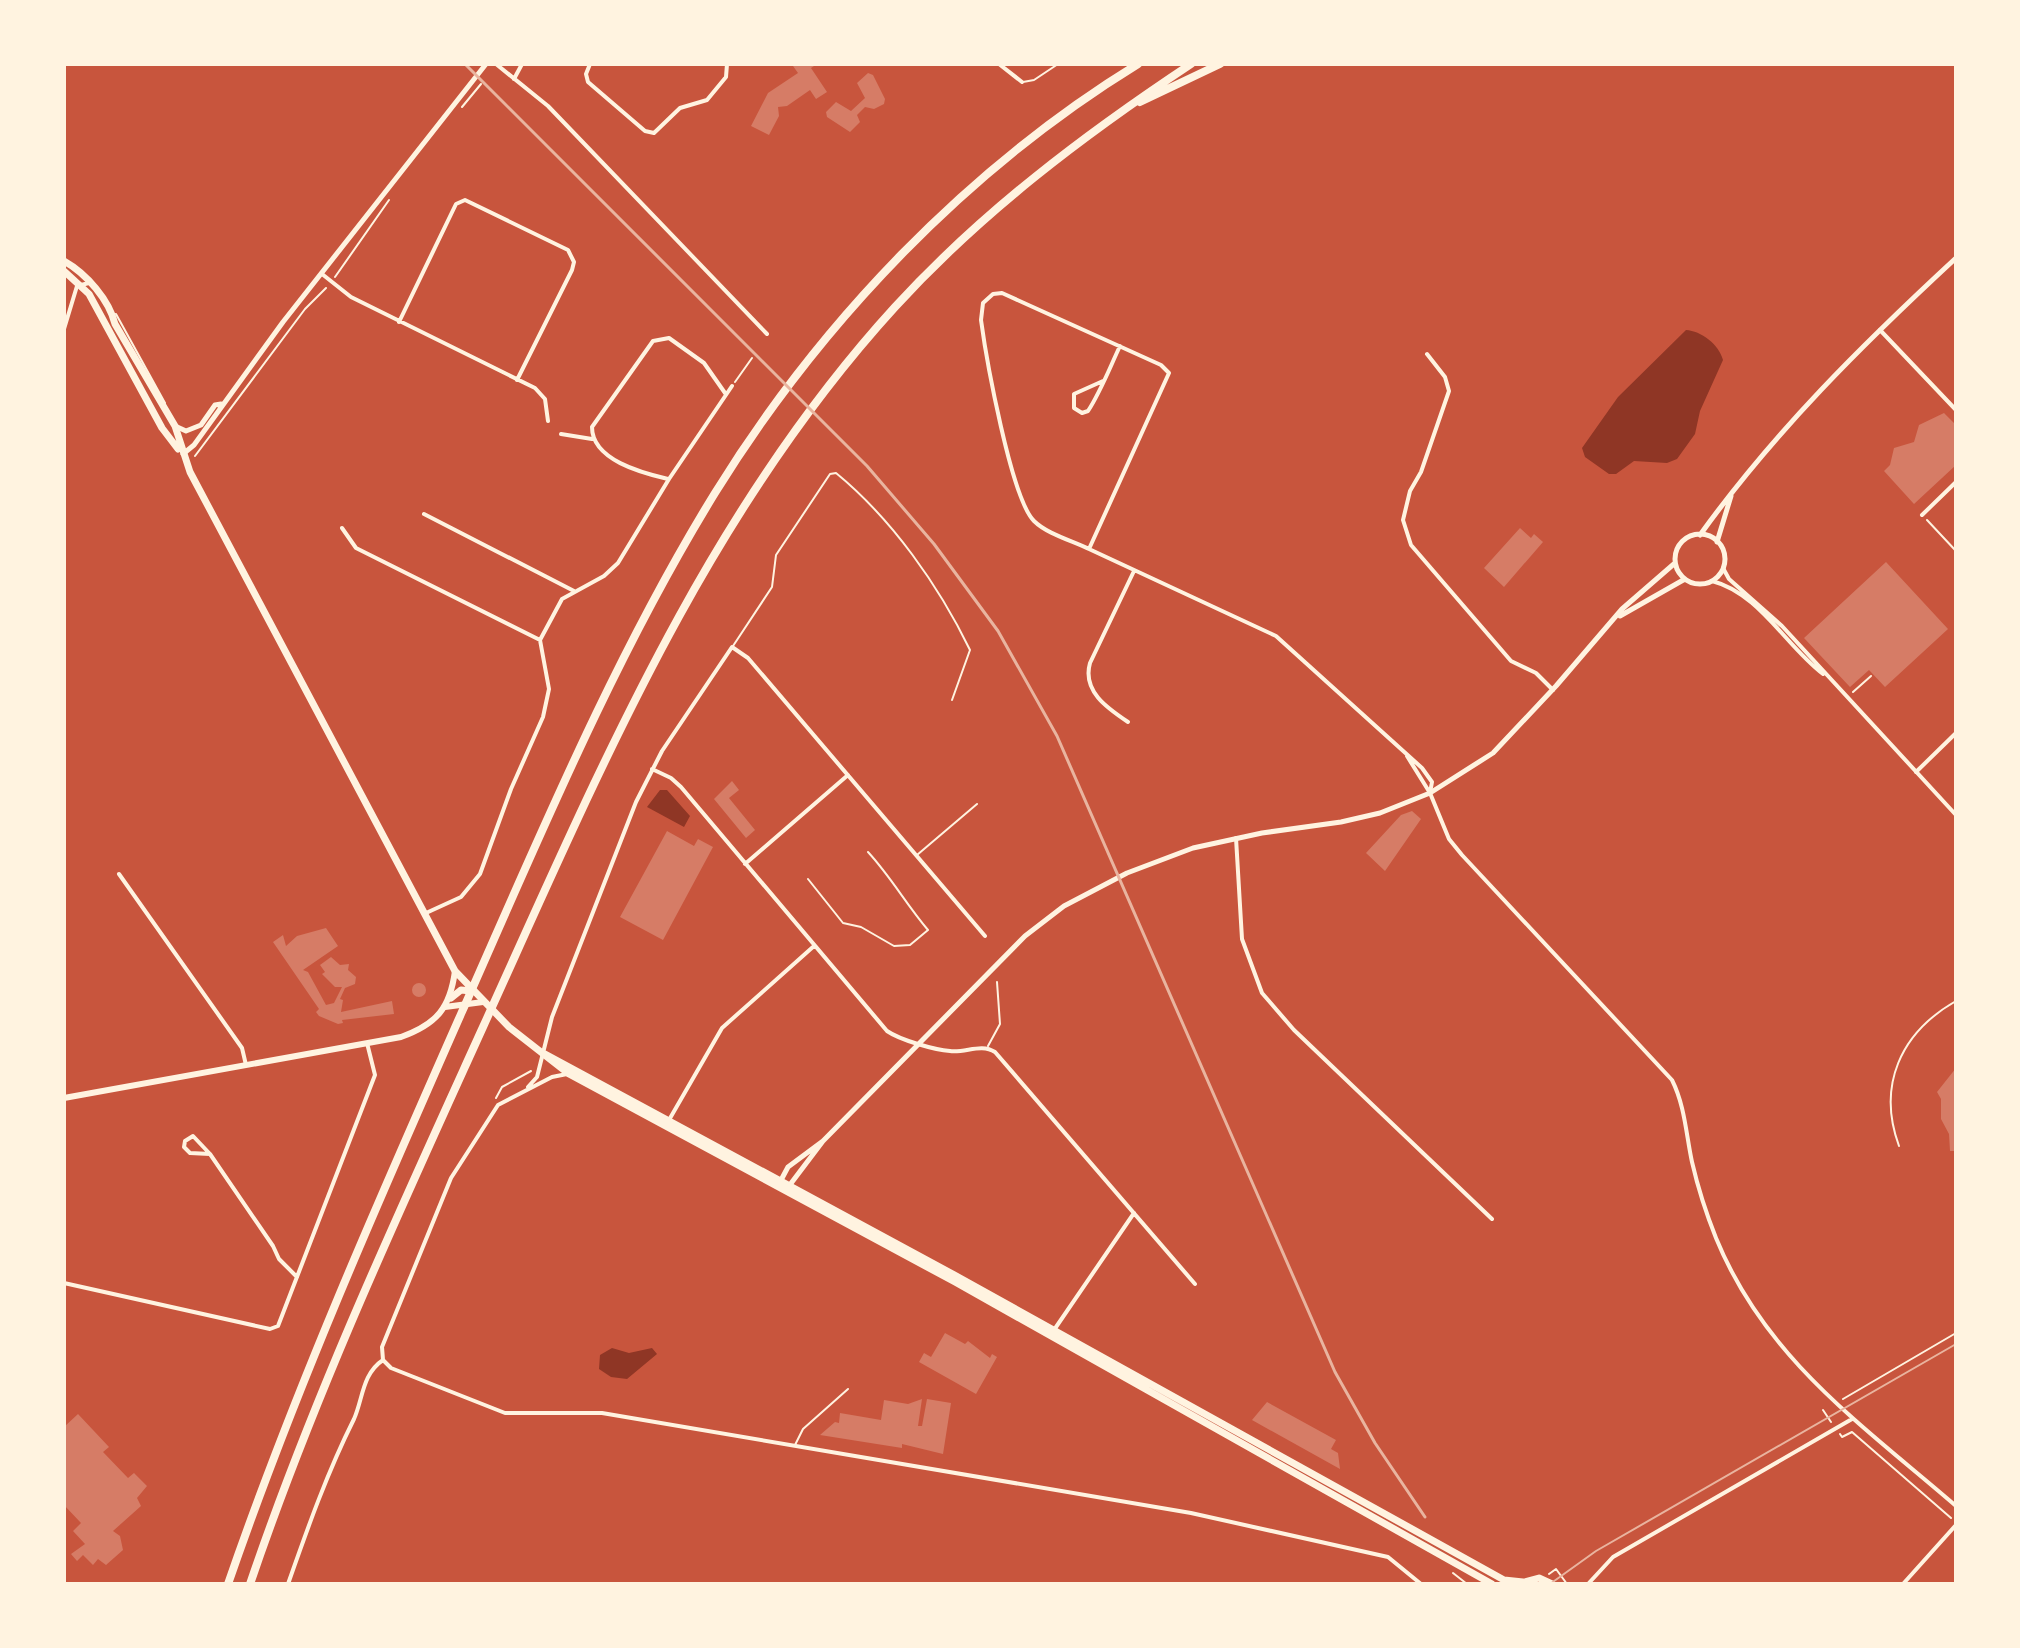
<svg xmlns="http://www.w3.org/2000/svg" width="2020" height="1648" viewBox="0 0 2020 1648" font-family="'Titillium Web',sans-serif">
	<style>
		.water { fill: #8f3625 }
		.building { fill: #d67c66 }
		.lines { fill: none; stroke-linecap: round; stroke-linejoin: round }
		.path { stroke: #fff3e0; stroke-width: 2 }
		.service { stroke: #fff3e0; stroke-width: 2 }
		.minor { stroke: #fff3e0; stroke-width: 4 }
		.tertiary { stroke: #fff3e0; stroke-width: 5 }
		.secondary { stroke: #fff3e0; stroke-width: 6 }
		.primary { stroke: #fff3e0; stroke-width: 7 }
		.motorway { stroke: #fff3e0; stroke-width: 8 }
		.tram { stroke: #e9b49f; stroke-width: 2 }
		.rail { stroke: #e9b49f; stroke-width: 3 }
	</style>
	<rect width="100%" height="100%" fill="#c8553d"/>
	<!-- water -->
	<path class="water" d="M1686,330C1701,331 1719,344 1723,360L1700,411L1695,434L1677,459L1667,463L1634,461L1616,474H1609L1585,457L1582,448L1618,397Z
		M660,790H667L690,816L684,827L647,807Z
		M612,1348L629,1353L652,1348L657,1354L627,1379L611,1377L599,1369L600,1355Z"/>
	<!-- building -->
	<path class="building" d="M796,64H817L811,68L827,92L816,99L810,90L787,106L778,107L779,116L769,135L751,126L768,93L798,73L793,66Z
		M868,73L873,75L885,99L884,104L874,109L865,107L857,115L860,122L850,132L827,117L826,112L836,102L851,111L865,98L857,83Z
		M1944,413L1956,425V465L1914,504L1884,471L1890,465L1894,448L1914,442L1919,425Z
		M1520,528L1531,538L1534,534L1543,542L1504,587L1484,568Z
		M1886,562L1948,629L1885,687L1869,670L1850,687L1804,638Z
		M732,781L739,790L729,798L755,830L746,838L714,799Z
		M1412,811L1421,819L1385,871L1366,853L1401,815Z
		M667,831L694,846L698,839L713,847L663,940L620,917Z
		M326,928L338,946L303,970L308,972L326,1005L334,1003L342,987H335L322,974L325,972L320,965L331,957L340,965L349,964L348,970L356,977L355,984L345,988L340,999L343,1000L341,1012L392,1001L394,1014L342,1020L343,1023L338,1024L319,1016L316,1012L319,1009L273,942L283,935L286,946L297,936Z
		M412 990a7 7 0 1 1 14 0a7 7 0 1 1-14 0Z
		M1956,1068V1151H1950L1949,1134L1941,1119V1099L1937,1092Z
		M945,1333L965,1344L968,1341L990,1358L992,1354L997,1357L976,1394L919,1362L924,1353L931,1357Z
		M922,1399L918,1426H922L927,1399L951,1403L943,1454L902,1444V1448L820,1435L835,1422L839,1423L840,1413L881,1420L884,1400L908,1404Z
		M1267,1402L1336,1440L1331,1449L1338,1453L1340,1469L1252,1420Z
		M78,1414L109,1447L103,1452L128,1478L134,1473L147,1486L137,1498L141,1506L113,1531L120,1536L123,1550L106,1565L98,1559L93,1565L83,1555L77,1561L71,1554L85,1544L73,1531L81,1523L64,1505V1427Z"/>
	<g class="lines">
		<!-- path -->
		<path class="path" d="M462,107L481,84
			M335,277L389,200
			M735,382L752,358
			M195,456L305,309L326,288
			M1927,520L1956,551
			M496,1098L502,1087L531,1071
			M1843,1399L1956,1333
			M1823,1410L1831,1422
			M1840,1434L1842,1437L1852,1432L1951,1518
			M1453,1573L1467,1584
			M1549,1574L1556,1569L1567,1584"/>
		<!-- service -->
		<path class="service" d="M1023,82L1034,80L1058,64
			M116,314L165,403
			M733,646L772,587L776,555L830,474L836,473C892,519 939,586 970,650L952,700
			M1853,692L1871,676
			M917,855L977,804
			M808,879L843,923L861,927L894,946L910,945L928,930C906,904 891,877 868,852
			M988,1046L1000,1024L997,982
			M1899,1146C1877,1086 1900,1033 1956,1001
			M795,1445L803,1429L848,1389"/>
		<!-- minor -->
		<path class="minor" d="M496,64L548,106L767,334
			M590,64L586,74L588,82L645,131L654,133L680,108L707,100L726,77L727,64
			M999,64L1022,82
			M514,79L522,64
			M322,274L351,297L535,388L545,399L548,421
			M1002,293L1161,365L1169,373L1089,549C1073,541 1047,534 1034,521C1011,498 986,357 981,320L983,303L993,294Z
			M399,322L456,204L465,200L568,250L574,262L572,270L517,380
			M64,329L77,286L89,283
			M1880,330L1956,410
			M1427,354L1445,377L1449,391L1421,472L1410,491L1403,520L1411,545L1511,661L1536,673L1553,690
			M1103,381L1074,394V408L1082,413L1088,411C1101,391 1110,367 1120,346
			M561,434L592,439
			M668,479C642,473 592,460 592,427L653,341L669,338L704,363L725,393
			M424,514L574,591
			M1922,515L1956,482
			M342,528L356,548L540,640
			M1089,549L1276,636L1422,768L1432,782L1430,793
			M1723,568L1729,579L1782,626L1956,815
			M1712,581C1759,593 1786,646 1823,674
			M1128,722C1107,708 1082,691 1090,663L1134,571
			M1407,756L1430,793L1449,839L1462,855L1672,1080C1685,1106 1686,1134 1692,1162C1698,1188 1706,1213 1716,1238C1765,1358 1861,1424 1956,1506
			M652,769L671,778L681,787L887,1031C900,1040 935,1050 950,1051C966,1053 981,1043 995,1052L1195,1284
			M1916,772L1956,733
			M1236,838L1242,939L1262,993L1294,1030L1492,1219
			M745,864L848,775
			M119,874L242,1048L246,1065
			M426,913L461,897L480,874L511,789L543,717L549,689L540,640L562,599L604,576L618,563L669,479L732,386
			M567,1074L552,1077L498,1105L451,1178L382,1347L383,1360L391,1368L505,1413H602L1191,1513L1388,1557L1421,1584
			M528,1087L537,1077L552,1017L636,802L662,751L732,647L748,658L985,936
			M669,1120L722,1028L814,946
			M210,1154L190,1153L184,1147L185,1141L193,1136L210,1154L273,1246L279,1259L297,1277
			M64,1283L270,1329L278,1326L375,1075L367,1043
			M1054,1330L1134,1213
			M288,1584C308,1527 327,1473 354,1419C363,1399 362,1374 383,1360
			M1588,1584L1613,1557L1852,1419
			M1903,1584L1956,1525"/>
		<!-- tertiary -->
		<path class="tertiary" d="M175,426L186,431L201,425L215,405L221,404
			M183,454L194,445L283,322L486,64
			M1675 559a25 25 0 1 1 50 0a25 25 0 1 1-50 0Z
			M1700,535C1774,432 1863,344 1956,258
			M1717,542L1731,496
			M1620,616L1685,579
			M780,1182L788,1167L823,1141
			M789,1186L823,1141L1025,936L1064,906L1127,873L1193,848L1262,833L1341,822L1380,813L1430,793L1493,753L1556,686L1622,609L1675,563"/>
		<!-- secondary -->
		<path class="secondary" d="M445,1007L483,1002
			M64,1098L401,1037C437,1024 450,1008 455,971"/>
		<!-- primary -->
		<path class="primary" d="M64,261C87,274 109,300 115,324L175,426L190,472L455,971L509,1027L569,1074L955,1282L1492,1584
			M64,271L89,294L162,428L178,449
			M451,998L461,990L471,991
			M545,1054L949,1272L1504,1580L1523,1582
			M1521,1583L1539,1578L1552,1584"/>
		<!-- motorway -->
		<path class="motorway" d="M1140,102L1220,64
			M228,1584C295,1390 378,1202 461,1014C539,838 614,657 715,493C820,323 967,169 1138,64
			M250,1584C315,1393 400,1210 483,1027C598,774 705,515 895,307C982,212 1084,135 1191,64"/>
		<!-- tram -->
		<path class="tram" d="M1550,1584L1596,1551L1956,1344"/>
		<!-- rail -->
		<path class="rail" d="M465,64L867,466L934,544L998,631L1057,736L1335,1372L1375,1443L1425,1517"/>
	</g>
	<!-- border -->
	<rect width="2020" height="1648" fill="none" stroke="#fff3e0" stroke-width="132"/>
</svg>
